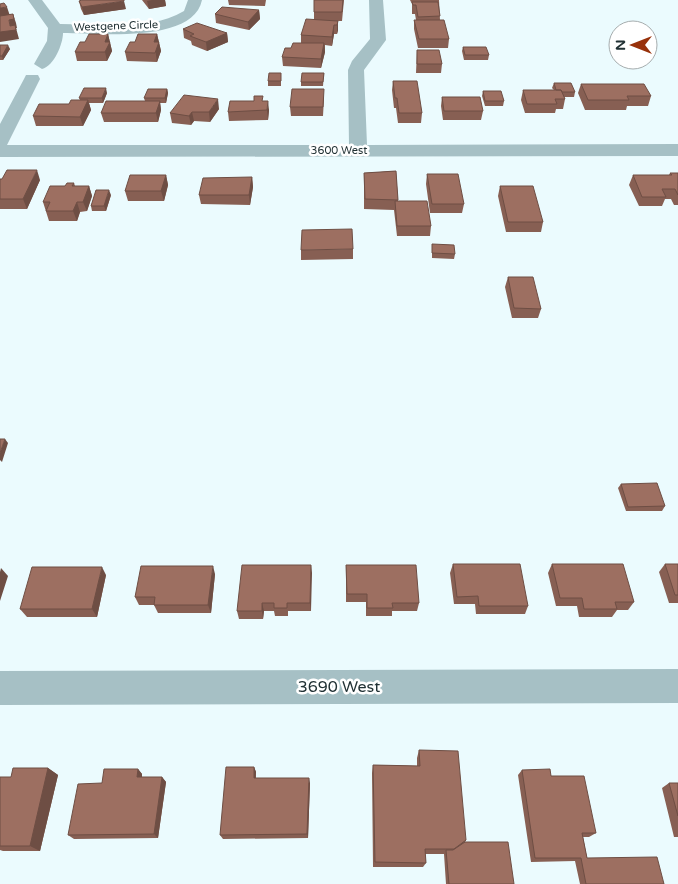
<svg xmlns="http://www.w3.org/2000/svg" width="678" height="884" viewBox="0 0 678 884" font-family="'Varela Round',sans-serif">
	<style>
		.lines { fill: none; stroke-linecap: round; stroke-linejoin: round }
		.minor { fill: #a6c0c5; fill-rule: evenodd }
		.wall { fill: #875f53 }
		.shaded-wall { fill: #6e4e44 }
		.building { fill: #9d6f61; stroke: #6e4e44 }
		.labels { text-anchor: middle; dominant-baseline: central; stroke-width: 5; stroke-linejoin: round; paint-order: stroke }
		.far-street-label { font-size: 11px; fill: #213134; stroke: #fff }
		.near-street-label { font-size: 16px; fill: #213134; stroke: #fff }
	</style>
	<rect width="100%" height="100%" fill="#ebfbfe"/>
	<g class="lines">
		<!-- minor -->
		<path class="minor" d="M28,0H42L60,24C100,24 149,32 184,11L188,0H202C193,44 97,33 63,33C63,44 54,66 42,69L34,64L47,41L48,28Z
			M369,0H383L386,40L364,70L367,145L678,144V156L0,157V124L24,79L26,75H38L40,79L7,145H349L348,70L352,61L370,39Z
			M678,669V703L0,705V671Z"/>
	</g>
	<!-- wall -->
	<path class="wall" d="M142,0H165L166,6L149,9Z
		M228,0H266L265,6L229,5Z
		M314,0H344L342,21H338V30L337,34H334L332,46L325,45V52L321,68L283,66L282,57L291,48L301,43V35L314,20Z
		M410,0H439L440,20L449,39L448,48H418L414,29V20H416L415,14H412V4Z
		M79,1L126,9L84,15L81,9Z
		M259,10L260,19L249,30L216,23L215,14Z
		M183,29L227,33L228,42L207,51L192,45L191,41L184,38Z
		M108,34L112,51L107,61H77L75,52L85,42Z
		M157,34L161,51L157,62L127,61L125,52L135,42Z
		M0,45L10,49L3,60H0Z
		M463,47L489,55L488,60H464L462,51Z
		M417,50L442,64L441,73H416Z
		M281,73V86H268V81Z
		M324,73L323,86H301V82Z
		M393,81L422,113L421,123H398L396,108H394L392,90Z
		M554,83L575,92L574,97H564L565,99L563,109H556L555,113H525L521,100L523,90H554L552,88Z
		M581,84L651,96L648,106H627L626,110H585L578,93Z
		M167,89L168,93L166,103H160L161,110L158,122H104L101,113L145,101L144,98Z
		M483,91L504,101L503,106H485L482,96Z
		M107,93L103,103H89L91,110L83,126H36L33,116L69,104L80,100L79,98Z
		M442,97L483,111L481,120H443L441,106Z
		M324,98L323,116H291L290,107Z
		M263,101L269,110L268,120L229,121L228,112Z
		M219,109L210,122L194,121L191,125L172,123L170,113Z
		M396,171L398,201L431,226L430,236H397L394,210L364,209V173Z
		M670,173H678V205H674L671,199H665L662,206H639L629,185L633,175H669Z
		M427,174L464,204L462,213H430L426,184Z
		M166,175L168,185L164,201H128L125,191Z
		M252,177L253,187L250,205L201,204L199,195Z
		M0,179L40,180L27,209H0Z
		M74,183L75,186H89L92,196L87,211L80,212L77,221H49L43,202L65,186Z
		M500,186L543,222L541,232H506L498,196Z
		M111,195L106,211H92L91,206Z
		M432,244L455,254L454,259L432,258Z
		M353,249V259L301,260V250Z
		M508,277L541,309L538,318H512L505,287Z
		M621,484L665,506L662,511H626L618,488Z
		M453,564L528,606L525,614H476L475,604H454L450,573Z
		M552,564L634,602L628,610H617L612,617H579L577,606H556L548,573Z
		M665,564H678V603H669L659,572Z
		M311,565V611H288V616H275L274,611H264L263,619H239L237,611Z
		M346,565L419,603L417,611H392V616H366V602H346Z
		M215,574L211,613H158L154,605H139L135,597Z
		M106,575L97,617H27L20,609Z
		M419,750L466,840L465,842L514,884H446L444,854H425L426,863L423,867H373L372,773L373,765L417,766V758Z
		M254,767L256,772V778L310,783L308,838L223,839L220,835Z
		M48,768L58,775L40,851H3L0,850V777H11Z
		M138,769L142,774V777H162L166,782L158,838L74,839L68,835L102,783Z
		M522,770L551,776L596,833L589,837H583L587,858L664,884H580L575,861L531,862L518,775Z
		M669,783H678V837H674L662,788Z"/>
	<!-- shaded-wall -->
	<path class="shaded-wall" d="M152,0H165L166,6L149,9L147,1Z
		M124,1L126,9L84,15L82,7Z
		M7,7L10,16L0,18V8Z
		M259,10L260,19L249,30L248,22Z
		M13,14L16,23L17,28H16L19,39L0,42V32L10,26L9,20Z
		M338,21V30L337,34V25Z
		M334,25V34L332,46V37Z
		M227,33L228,42L207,51L206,42Z
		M108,34L112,51L107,61L105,52V42Z
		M157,34L161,51L157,62L154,42Z
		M324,43L325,52L321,68V59Z
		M8,45L10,49L3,60L2,56Z
		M106,88L107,93L103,103L102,98Z
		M167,89L168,93L166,103L165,98Z
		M218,99L219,109L210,122L209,112Z
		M88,100L91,110L83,126L80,117Z
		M160,101L161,110L158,122L156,113Z
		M268,101L269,110L268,120L267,110Z
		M192,112L194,121L191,125L189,116Z
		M37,170L40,180L27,209L23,199Z
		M166,175L168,185L164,201L161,191Z
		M252,177L253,187L250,205L249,195Z
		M89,186L92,196L87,211L83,202Z
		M109,190L111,195L106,211L104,206Z
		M77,202L80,212L77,221L73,211Z
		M5,439L8,443L2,462L0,460V453Z
		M311,565L312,573L311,611L310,603Z
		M213,566L215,574L211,613L208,605Z
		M102,567L106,575L97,617L92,609Z
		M1,568L8,576L0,601V572Z
		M262,603L264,611L263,619L262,611Z
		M254,767L256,772L255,783L254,778Z
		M48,768L58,775L40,851L30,846Z
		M138,769L142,774V782L137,777Z
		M162,777L166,782L158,838L154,834Z
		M309,778L310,783L308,838L307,834Z"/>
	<!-- building -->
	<path class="building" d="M82,0H124V1L82,7L79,1Z
		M314,0H343L342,12H314Z
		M412,2H438L440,16L418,17L416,5H413Z
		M4,3L7,7L0,8V4Z
		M222,7L259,10L248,22L215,14Z
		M13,14L14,19L9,20L10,26L15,25L16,30L0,32V16Z
		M306,19L338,21L337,25H334L332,37L301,35Z
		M414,20H444L449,39H419Z
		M197,23L227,33L206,42L190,36L194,34L183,29Z
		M89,34H108L105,42H110L105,52H75L80,42H85Z
		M138,34H157L154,42H159L155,53L125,52L130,42H135Z
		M293,43H324L321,59L282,57L285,48H291Z
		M0,45H8L2,56H0Z
		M463,47H486L489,55H465Z
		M417,50H439L442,64H417Z
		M269,73H281V81H268Z
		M302,73H324L323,82H301Z
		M393,81H417L422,113H399L397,98H395Z
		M554,83H571L575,92H562L561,90H556Z
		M581,84H644L651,96H627L629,100H588Z
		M84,88H106L102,98H79Z
		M148,89H167L165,98H144Z
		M292,89H324L323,107H290Z
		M523,90H561L565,99H555L557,104H527Z
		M483,91H501L504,101H485Z
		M184,95L218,99L209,112H192L189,116L170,113Z
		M254,96H263L262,101H268L267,110L228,112L230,101H254Z
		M442,97H480L483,111H444Z
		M71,100H88L80,117L33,116L39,104H69Z
		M106,101H160L156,113H101Z
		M7,170H37L23,199H0V179H2Z
		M396,171L398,200L365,199L364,173Z
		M670,173H678V195L675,189H662L666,197H642L633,175H672Z
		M427,174H458L464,204H432Z
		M130,175H166L161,191H125Z
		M252,177L249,195H199L203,178Z
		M67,183H74L72,186H89L83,202H77L73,211H46L50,202H43L50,186H65Z
		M500,186H533L543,222H508Z
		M96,190H109L104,206H91Z
		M395,201H427L431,226H397Z
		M352,229L353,249L301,250L302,230Z
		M432,244L454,245L455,254L432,253Z
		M508,277H533L541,309L514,308Z
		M0,439H5L0,453Z
		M657,483L665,506L628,507L621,484Z
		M453,564H520L528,606H479L478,596L457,597Z
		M552,564H623L634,602H615L617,609H584L582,598H560Z
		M665,564H678V595H675Z
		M242,565H311L310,603H287V608H274V603H262V611H237Z
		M346,565H416L419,603H392L393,608H367V594H347Z
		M141,566H213L208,605H154L155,597H135Z
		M32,567H102L92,609H20Z
		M419,750L458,751L466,840L454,849H425L426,863L375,862L373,765L420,766Z
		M226,767H254V778H309L307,834L220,835Z
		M13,768H48L30,846H0V777H11Z
		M104,769H138L137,777H162L154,834L68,835L78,784L102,783Z
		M550,769L551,776H584L596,833H582L587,858L657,857L664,884H586L581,858H535L522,770Z
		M669,783H678V816Z
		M465,842H508L514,884H449L446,850H453Z"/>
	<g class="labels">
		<!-- far-street labels -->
		<g class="far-street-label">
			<text transform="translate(116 26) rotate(-2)">Westgene Circle</text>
			<text x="339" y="150">3600 West</text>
		</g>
		<!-- near-street labels -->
		<g class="near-street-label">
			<text x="339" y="687">3690 West</text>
		</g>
	</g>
	<!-- north arrow -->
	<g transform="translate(633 45) rotate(270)"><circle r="24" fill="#ffffff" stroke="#a6adae"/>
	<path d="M0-4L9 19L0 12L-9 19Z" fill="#98320b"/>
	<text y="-8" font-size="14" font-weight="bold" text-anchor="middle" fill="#213134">N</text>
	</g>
</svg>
